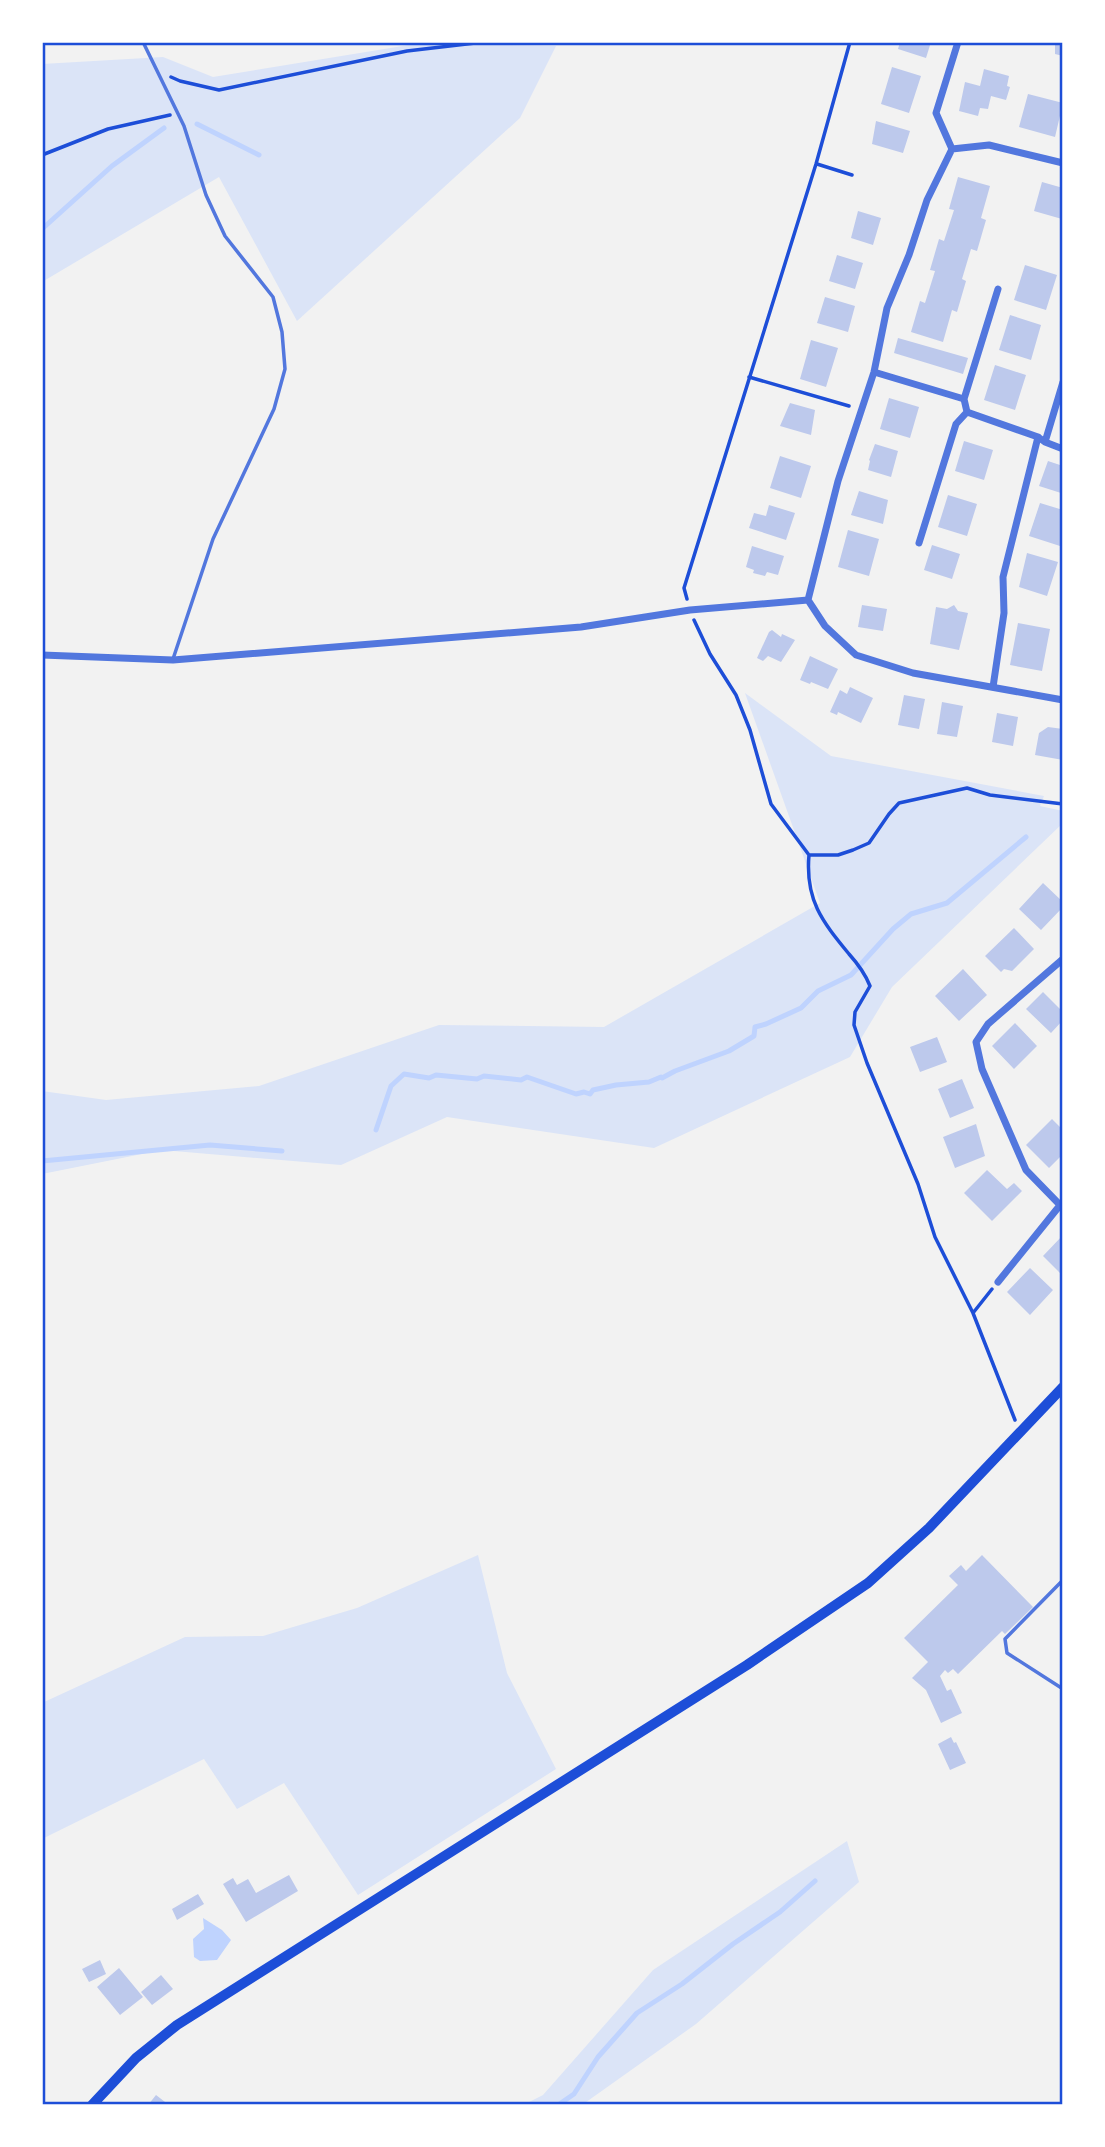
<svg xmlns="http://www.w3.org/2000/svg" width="1105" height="2147" viewBox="0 0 1105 2147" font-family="'Asap Condensed',sans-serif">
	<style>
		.green { fill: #dbe4f7 }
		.water { fill: #bfd3fe }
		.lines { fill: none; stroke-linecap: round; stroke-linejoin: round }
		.stream { stroke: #bfd3fe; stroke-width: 5 }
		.building { fill: #bdc9ec }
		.path { stroke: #1d4ed8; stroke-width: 3.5 }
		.service { stroke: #5277de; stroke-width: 3.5 }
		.minor { stroke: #5277de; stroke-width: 7 }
		.secondary { stroke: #1d4ed8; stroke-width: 10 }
		.neatline { fill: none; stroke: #1d4ed8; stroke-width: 2.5 }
	</style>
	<rect width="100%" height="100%" fill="#f2f2f2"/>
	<!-- green -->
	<path class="green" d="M421,43L556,46L520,118L297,321L219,177L42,282V64L163,57L213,77Z
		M745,693L831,756L1044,796L1040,806L1063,811V823L892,987L850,1057L654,1148L447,1117L341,1165L162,1150L42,1174V1091L106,1100L259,1086L439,1025L604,1027L820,903Z
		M478,1555L507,1673L556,1769L358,1895L284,1783L237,1809L204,1759L42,1839V1703L185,1637L263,1636L357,1608Z
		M847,1841L859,1882L696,2024L582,2105H523L543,2095L653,1970Z"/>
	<!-- water -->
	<path class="water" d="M203,1918L222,1930L231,1940L217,1960L200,1961L194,1957L193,1939L204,1929Z"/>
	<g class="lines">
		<!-- stream -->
		<path class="stream" d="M197,124L259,155
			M42,229L112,166L164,128
			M376,1130L391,1086L404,1074L429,1078L436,1075L477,1079L484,1076L521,1080L527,1077L576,1094L584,1092L590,1094L593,1090L616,1085L649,1082L661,1077L662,1078L675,1071L729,1051L754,1036L755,1027L766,1024L801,1008L818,991L851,975L893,929L911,914L947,903L1026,837
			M42,1161L210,1145L282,1151
			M558,2105L574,2094L598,2057L637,2013L682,1984L733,1944L780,1912L815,1881"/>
	</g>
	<!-- building -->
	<path class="building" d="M900,42H931L926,58L898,49Z
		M1055,42H1063V56L1055,54Z
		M892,67L921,76L909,113L881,104Z
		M984,69L1009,76L1007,86L1010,87L1006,100L991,96L988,109L980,108L978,116L959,111L965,82L980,86Z
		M1028,94L1063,103L1055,137L1019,127Z
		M876,121L910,131L903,153L872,144Z
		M958,177L990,186L981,218L986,220L977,251L971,249L962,279L966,281L957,312L952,310L943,342L911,332L920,301L925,303L935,271L930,270L939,239L944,241L954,210L949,209Z
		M1042,182L1063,188L1062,219L1034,211Z
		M858,211L881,218L873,245L851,238Z
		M837,255L863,263L855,289L829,281Z
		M1025,265L1057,275L1046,310L1014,300Z
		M825,297L855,306L848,332L817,323Z
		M1010,315L1041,325L1031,360L999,350Z
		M898,338L968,358L963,374L894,353Z
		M811,340L838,348L826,387L800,379Z
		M995,365L1026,375L1015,410L984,400Z
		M889,398L919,407L910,438L880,429Z
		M790,403L815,410L811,435L780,426Z
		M964,441L993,450L984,480L955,471Z
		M875,444L898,451L891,477L868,470L870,461L869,460Z
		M780,456L811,466L801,498L770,488Z
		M1048,461L1063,466L1061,493L1039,486Z
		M859,491L888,500L883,524L851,515Z
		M948,495L977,504L967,536L938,527Z
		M1040,503L1063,510V538L1060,546L1029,536Z
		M769,505L795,513L786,540L749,528L754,513L766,516Z
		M848,530L879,539L869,576L838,567Z
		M932,545L960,554L952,579L924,570Z
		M752,546L784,556L778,575L767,572L765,576L753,573L754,570L746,567Z
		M1027,553L1058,562L1047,596L1019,587Z
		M862,605L887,609L883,631L858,627Z
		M954,605L958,611L968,613L959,650L930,644L936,607L947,609Z
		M1018,623L1050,629L1042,671L1010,665Z
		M772,630L781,637L782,634L795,640L781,662L768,656L763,661L757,658L769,632Z
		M810,656L838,669L828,689L811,682L810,684L800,680Z
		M850,687L873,698L861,723L838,712L837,715L830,712L840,690L847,694Z
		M904,695L925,699L919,729L898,725Z
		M942,702L963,706L957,737L937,734Z
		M997,713L1018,717L1013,746L992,742Z
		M1048,727L1063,729V760L1035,755L1039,733Z
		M1043,883L1063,902V907L1041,930L1019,909Z
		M1014,928L1034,949L1012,971L1004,969L1001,972L985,956Z
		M963,969L987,995L959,1021L935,996Z
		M1043,992L1063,1012V1020L1051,1033L1026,1009Z
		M1015,1023L1037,1046L1014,1069L992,1046Z
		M937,1037L947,1062L920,1072L910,1047Z
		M962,1079L974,1108L950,1118L938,1089Z
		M1052,1119L1063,1130V1154L1049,1168L1026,1145Z
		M976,1124L985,1156L955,1168L943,1137Z
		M987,1170L1007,1189L1014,1183L1022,1191L992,1221L964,1193Z
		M1063,1235V1276L1043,1256Z
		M1030,1268L1053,1290L1030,1315L1007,1292Z
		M982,1555L1033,1607L1005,1634L1002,1631L958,1674L953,1669L948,1673L945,1670L940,1676L947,1691L951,1689L962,1713L941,1723L926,1690L912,1678L928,1662L904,1638L958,1585L949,1576L961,1565L966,1571Z
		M951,1737L954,1743L956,1742L966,1763L950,1770L938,1744Z
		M289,1875L298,1891L246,1922L223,1884L233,1878L237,1885L248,1879L256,1893Z
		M198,1894L204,1904L177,1920L172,1909Z
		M100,1960L106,1974L89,1982L82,1969Z
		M119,1968L143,1997L120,2015L97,1987Z
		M161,1975L173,1989L152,2005L141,1992Z
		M156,2095L169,2105H148Z"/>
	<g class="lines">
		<!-- path -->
		<path class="path" d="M171,77L180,81L219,90L407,51L484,42
			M42,155L108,129L170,115
			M817,164L852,175
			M749,377L849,406
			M687,599L684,588L816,164L850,42
			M694,620L710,654L736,695L750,730L771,804L809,855C805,900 822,921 849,954C858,964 865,973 870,986L855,1012L854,1025L867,1063L918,1184L935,1237L973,1313L1015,1420
			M809,855H838L853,850L869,843L889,814L899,803L967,788L990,795L1063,804
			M973,1313L992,1289"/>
		<!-- service -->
		<path class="service" d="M143,42L184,126L206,195L225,236L273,297L282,332L285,369L274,409L213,539L173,659
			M1063,1580L1005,1639L1007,1653L1063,1689"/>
		<!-- minor -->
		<path class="minor" d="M952,149L936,113L958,42
			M874,372L964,399L967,412L1038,437L1045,442L1063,449
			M964,399L998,289
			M1045,442L1063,382
			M919,543L956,424L967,412
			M808,600L838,481L874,372L887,308L909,255L927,200L952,149L989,145L1063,163
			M42,655L173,660L581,627L690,610L808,600L825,626L856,655L913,673L1063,700
			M993,687L1004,613L1003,577L1038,437
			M1060,1205L1026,1170L982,1069L976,1042L988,1024L1063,959
			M998,1282L1061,1204"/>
		<!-- secondary -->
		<path class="secondary" d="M92,2105L136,2058L177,2025L747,1665L868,1583L929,1528L1063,1387"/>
	</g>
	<!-- border -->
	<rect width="1105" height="2147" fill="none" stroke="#ffffff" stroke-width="88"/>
	<rect x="44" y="44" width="1017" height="2059" class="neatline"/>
</svg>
